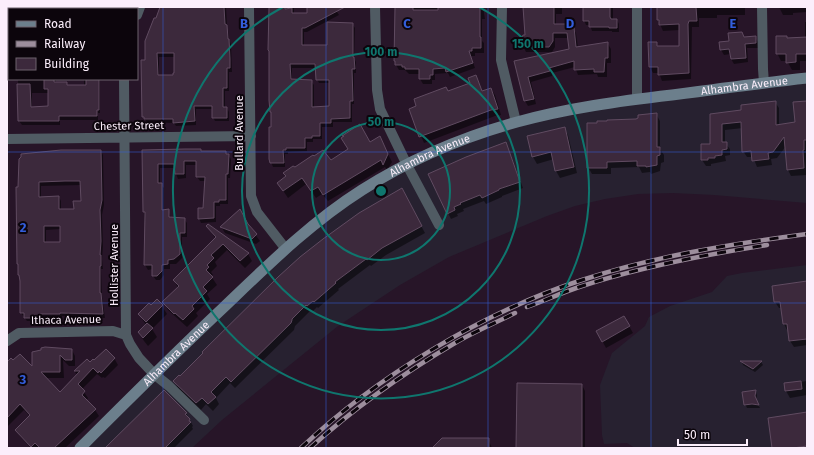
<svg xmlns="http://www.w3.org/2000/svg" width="814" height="455" viewBox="0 0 814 455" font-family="'Fira Sans',sans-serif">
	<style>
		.industrial { fill: #272130 }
		.shadow { fill: #0007; fill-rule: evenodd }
		.building { fill: #3c293c; stroke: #604b61; fill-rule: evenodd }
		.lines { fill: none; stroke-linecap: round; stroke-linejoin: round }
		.minor { stroke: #505b63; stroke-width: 10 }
		.secondary { stroke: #6c7f8c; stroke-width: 11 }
		.rail-casing { stroke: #9d8e9d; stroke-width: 4.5 }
		.rail { stroke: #0c050c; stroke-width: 3; stroke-dasharray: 9; stroke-linecap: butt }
		.grid { fill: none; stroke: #335edc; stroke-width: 1; stroke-opacity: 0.55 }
		.ring { fill: none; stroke: #0f766e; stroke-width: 2 }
		.labels { text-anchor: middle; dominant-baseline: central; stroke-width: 4; stroke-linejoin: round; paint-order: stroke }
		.street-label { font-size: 11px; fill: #fbeefb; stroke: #0c050c }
		.grid-label { font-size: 13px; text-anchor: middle; font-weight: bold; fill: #335edc; stroke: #0c050c; stroke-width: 4; stroke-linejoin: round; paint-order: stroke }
		.centre { fill: #0f766e; stroke: #0c050c; stroke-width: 2 }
		.ring-label { font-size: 12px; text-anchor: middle; font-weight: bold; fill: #0f766e; stroke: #0c050c; stroke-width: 4; stroke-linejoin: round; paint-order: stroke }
	</style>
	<rect width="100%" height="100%" fill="#271528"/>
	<!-- industrial -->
	<path class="industrial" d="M807,80V203L714,195L673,193L638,194L605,199L575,206L547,216L449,257L400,285L338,326L222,420L192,448H85L289,249L354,200L410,168L480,135L558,113Z
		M807,265V448H635L627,443L604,444L602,435L600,385L612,353L645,326L649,317L670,306L712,292L727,276L742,273Z"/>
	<!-- shadow -->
	<path class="shadow" d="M18,7H54V9H18Z
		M72,7H115V9H71Z
		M162,7H228H226L227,26L228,30L229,40L231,44L232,72H229V91H225V108H227L229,112V121H215L213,117V109H196V125L176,126L174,123L148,122L146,121L143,117L146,61L157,20ZM159,57H175V74L174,76H159Z
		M270,7H294V14H308V7H334L339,15L307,32H304V46H328L352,24L355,28L354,58L356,62V73H354V104H352V122H333V127H322V139H313V142H307V151L288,152V154H285V167H273L270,159L272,114L271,112ZM292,68H316L317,79L319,83H330L331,107L314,108V85L311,81L292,80Z
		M395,7H483L485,19H482V41L484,43V53H475V56H471L475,68L450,77L448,73L435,74V80H432V84H423L420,79V74H409L405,70H399L396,65V13Z
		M524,7H562V14H556V25H567L568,28H573L576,33L578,48L608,44L611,49V63H607V77H598L597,74L578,75L575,67L552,73V76L531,82L536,104L528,106L525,101L515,62L570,50L569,38H555V47L552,52H526L523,46L526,36Z
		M583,7H620V8H613V20H617L619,24V32H612V31H592L590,25H586L584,20Z
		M658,7H745V15H717V18H699V27H692L691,79L662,81L659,73H653L650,67L649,43H656L659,47H680V30L663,31L658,20Z
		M779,7H807V12L793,13V15H783Z
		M805,22H807V61H800V70H792L787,61H781L777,53L787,39L805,38Z
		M742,33L745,38L755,37L758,42V48H747L748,62L734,64L731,59V54L724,55L721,50L720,43L730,42Z
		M476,76L483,92L491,89L495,95L501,115L495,116L424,143L410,110L471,84Z
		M18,79H56V83H67L68,86H84V79H100V113H98V120H60V125H22L19,121ZM32,93H49V107L32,108Z
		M807,101V156L806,157L807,175L791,176L788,170L786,146L777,158L771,159L772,165L757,167L753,157H747L743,151V128L725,130V143L730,149V155L725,156L726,161L711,164V166H706L702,160V145H711V114L742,111L775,102L779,108V126L796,123Z
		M656,114L660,121V149L664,155V162L661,163L660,171L651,174L650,172L642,173L639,167L611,168V174H592L588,167L637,120Z
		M360,126L370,143L383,144L392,162L387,170L385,167L328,201L322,194L316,198L306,184L288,198L278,183L294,169L330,162L349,149L343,136Z
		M564,128L568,135L577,173L560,178L556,171L554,159L537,164L533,157L528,137Z
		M506,144L509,150L523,188L502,196V197L486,204L484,201L463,209L464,211L457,214L458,216L451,219L448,213Z
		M201,150L202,152H225L231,159L230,178H228V204H220V206H216V222L201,223L199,218L204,209L206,181H200L197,177V165H186V178L178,179L176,174L175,168H160V184L164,188V211L168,210L171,218L184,219L187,223V237H182V258L176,264H170V269H164V275L160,280H156L153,276V269L148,270L145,265L143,151Z
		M101,151L103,155L104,205L102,215L103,246L102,259L103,269H101L102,296L105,318L62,316V318H42V321H27L21,313L20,277L18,264L17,188ZM82,185V202L75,210H61V201L59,197L41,198V186ZM61,229V243H46V230Z
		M405,196L425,233L386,255L371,266L370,265L338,289L339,290L318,308L317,307L312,312L310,311L295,326L294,330L235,388L230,383L216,398L219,404L213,411L206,404L201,410L178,388L174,381Z
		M208,225L248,254L252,261L245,268L227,250L215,262L217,266L211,272L213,275L211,276L217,285L207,294L210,299L196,313L198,316L187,327L168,310L164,302L178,288L174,280L216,239L207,226Z
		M248,225L260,241L256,244L225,233L222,228Z
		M807,282V345L794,347L790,341L789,330H787L784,324L782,308H779L775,302Z
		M151,306H162L167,314L152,329L157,337L148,346L144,341L139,333L146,325L139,314Z
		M624,317L633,333L606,348L597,331Z
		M72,350L75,356V366H69L63,360L64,378H45L60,393L78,376L75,372L87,360L90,363L114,358L118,365L105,378L103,377L102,378L97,374L82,389L88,398L86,401L95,410L99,416L65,448H31L20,436L16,430L30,416L24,410L7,427V363L13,361L33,368V353Z
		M742,362H761L763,365L755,372L743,365Z
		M807,381V395L790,398L786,391L785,384Z
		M582,385L585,391V448H517Z
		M755,391L757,395L756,401L760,408H747L745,404Z
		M186,413L193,426L192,427L193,429L174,448H106Z
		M807,413V448H773Z
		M488,439L492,448H437Z"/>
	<!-- building -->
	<path class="building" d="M160,7H224L225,24L227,25L228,39H229L230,59V68H227V88H223V107H227V118H212V106H194L195,121L173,123V119H144V117H142L141,60H145V41L154,18H156ZM157,53H174V73H173V75H158Z
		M269,7H285V9L292,8V13H307V7H345L305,28H302V45H327V22L353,23V57H354L355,69H352L353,101H350V118L331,119V123H320V136H312V138H305V148H286V150H283L284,163H270L269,159V127H271V112H270L269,100V51L268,50ZM290,64H315L316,80H329V106L312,107V80L291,79Z
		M395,7H413V10H438V7H480V37H481V48H472V51H469L473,63L446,72L445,68L433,69V75H430V79H419V69H405V67H402V65H395V61H394Z
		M523,7H554V24H567V27H574L576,47L608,42V58H605L604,72H594V69L574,70V61L549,68L550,71L528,77L534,99L524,101L514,61L569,49L567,33H553V41L549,47H522V37L523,35H525Z
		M583,7H610V17L611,19H617V28H609V27H589V21H583Z
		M657,7H696L697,21H689L688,24L689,73L658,75V67H649L648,42H657V46H679V24L659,25V20H657Z
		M742,32L744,37L756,36V43L745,44L746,58L731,59L729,49L720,50L719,42L729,41L728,33Z
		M776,36H787V38L807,37V54H796V62L786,63V54H776Z
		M476,75L482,91L491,88L498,109L491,110L419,137L409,109L416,106L414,99L446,87L448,91L470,83L468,78Z
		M44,79H54V82H67V85H86V79H99V110H97V116H59V121H18L17,84H30L31,107L48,106V89H44Z
		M776,101V125L795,122L793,102L807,101V140H804V150H803L804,168L787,170L784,137L773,152L768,153L769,159L752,161L751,151L742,152L741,122L722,124V142H727V149L722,150V155L715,156V158H708V160H701V144H710V114L741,110V105Z
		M657,113V147H660V155L657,156V165L646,167V166H637V161L607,162V168H587V123H597V121H607V120L636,119L638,118V115Z
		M360,124L370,142L380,136L388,154L383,165L381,160L323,195L318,187L311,191L302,178L283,191L277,183L286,176L283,173L293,166L295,167L313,155L314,156L323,150L331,160L348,149L341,138L344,136H342Z
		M565,127L574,167L555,171L551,152L532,157L527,136Z
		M506,142L520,182L499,189V190L482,198L480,195L460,203L461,204L454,207L455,210L447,214L428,174L466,157Z
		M185,149H201V151H226V154H229L228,174H226V200H219V202H214V218L198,219V208H203L205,177H196V161H184V174H175L174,164H158V183H162V210L169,209V217L185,218V233H180V254L174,259L168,260V264L162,265V271L157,276H152V265H144L145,212H143L142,150Z
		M61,150H101L102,200L100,210L101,241L100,255H101V266H100V293H101L103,314L60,313V314H40V318H24V313H20V281L19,275H18V264H17L16,187H18L19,159L21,157V154ZM65,181H80L81,201H73L74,209H59V196L39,197V182ZM44,226H60V242H44Z
		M402,188L422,226L382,248L367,260L366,259L335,282L336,283L314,302L313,301L307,306L306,305L292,319V320L291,323L231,382L226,377L211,392L216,397L208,404L202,398L196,403L173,381L179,375L180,376L203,353L202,352L278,277L300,257L323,239L359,213Z
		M240,209L248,224L257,234L252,239L220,227Z
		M208,224L249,253L240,261L223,244L211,255L214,258L207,265L209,267L206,270L213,277L203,287L207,291L192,306L194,309L183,320L175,313L174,314L162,302L179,286L173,280L216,237L206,226Z
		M807,281V339L789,341L787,324H783L780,302H774L772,286Z
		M157,299L163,305L146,322L138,314L149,303L151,305Z
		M624,316L630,326L602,342L596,331Z
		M147,323L153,328L143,338L138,332Z
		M45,347L72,349V360H65L60,355V372H41L60,392L80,371H74L87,359L90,362L93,359L94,360L106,349L115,358L101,373L99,371L98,373L93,368L78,384L85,391L82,395L96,409L54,448H40L35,443L31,447L15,430L30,415L20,404L7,418V392L8,391L7,390V362L11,358L13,360L20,354L32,366V352L41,350V348Z
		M740,361H762L753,369Z
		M801,381L802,389L785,391L784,383Z
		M517,383L582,384V448H516Z
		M164,390L187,413L185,414L190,419L189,421L191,422L165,448H105Z
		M756,390L755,396L759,405L752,404L744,405L742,392Z
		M807,412V446L793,448H772L768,418Z
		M442,438H489V448H432Z"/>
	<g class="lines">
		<!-- minor -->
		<path class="minor" d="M249,7L251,196L257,212L285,248
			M375,7L377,90L380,109L407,165L439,225
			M502,7L501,60L516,122
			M762,7L763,69L764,83
			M137,15L140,7
			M124,79L126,335L130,344L139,358L154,374L169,386L204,420
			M637,99V7
			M7,139L251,136
			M7,341L19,333L113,331L126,335"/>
		<!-- secondary -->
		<path class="secondary" id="s1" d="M80,448C127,401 174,354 223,308C267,266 310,223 362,190C409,160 463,137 517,122C568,108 620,101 672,95C717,89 762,83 807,78"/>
		<defs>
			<path id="rail" d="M527,307C544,301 561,293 579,287C640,267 703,255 767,245
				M301,448C376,377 483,312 582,280C655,256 731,244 807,234
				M310,448C354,408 404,373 455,343C474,332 495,323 515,313"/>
		</defs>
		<!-- rail casing -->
		<use href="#rail" class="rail-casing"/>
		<!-- rail -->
		<use href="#rail" class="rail"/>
	</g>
	<!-- grid -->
	<path class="grid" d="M163,7V448M326,7V448M488,7V448M651,7V448M7,152H807M7,303H807"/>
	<!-- distance rings -->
	<g class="ring">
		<circle cx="381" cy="191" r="69"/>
		<circle cx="381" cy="191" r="139"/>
		<path d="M479 7A208 208 0 1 1 283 7"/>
	</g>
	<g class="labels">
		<!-- street labels -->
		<g class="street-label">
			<text stroke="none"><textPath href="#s1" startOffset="783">Alhambra Avenue</textPath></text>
			<text transform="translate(129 126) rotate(-1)">Chester Street</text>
			<text transform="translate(239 133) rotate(-90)">Bullard Avenue</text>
			<text stroke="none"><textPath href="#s1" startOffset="459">Alhambra Avenue</textPath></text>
			<text transform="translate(114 265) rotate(-90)">Hollister Avenue</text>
			<text transform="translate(66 320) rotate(-1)">Ithaca Avenue</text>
			<text stroke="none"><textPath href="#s1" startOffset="135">Alhambra Avenue</textPath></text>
		</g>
	</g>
	<g class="grid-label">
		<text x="244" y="28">B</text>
		<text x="407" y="28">C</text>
		<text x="570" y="28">D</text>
		<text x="733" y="28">E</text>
		<text x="23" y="232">2</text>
		<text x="23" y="384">3</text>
	</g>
	<circle cx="381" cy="191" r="6" class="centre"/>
	<g class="ring-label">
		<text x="528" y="48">150 m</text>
		<text x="381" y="56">100 m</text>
		<text x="381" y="126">50 m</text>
	</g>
	<!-- border -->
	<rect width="814" height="455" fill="none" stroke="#fbeefb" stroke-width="16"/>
	<!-- legend -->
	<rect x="8" y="8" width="130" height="72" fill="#0c050c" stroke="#6c626c"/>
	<rect x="16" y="21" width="20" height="6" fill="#6c7f8c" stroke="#6c626c"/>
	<text x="44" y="28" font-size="12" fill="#fbeefb">Road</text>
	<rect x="16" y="41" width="20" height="6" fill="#9d8e9d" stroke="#6c626c"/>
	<text x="44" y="48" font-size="12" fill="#fbeefb">Railway</text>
	<rect x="16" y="58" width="20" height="12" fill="#3c293c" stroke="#6c626c"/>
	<text x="44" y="68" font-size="12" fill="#fbeefb">Building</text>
	<!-- scale -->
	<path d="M678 439v6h69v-6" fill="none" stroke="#fbeefb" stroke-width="2"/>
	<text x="684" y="439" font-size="12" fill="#fbeefb" stroke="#0c050c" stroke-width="3" paint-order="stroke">50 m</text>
</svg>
